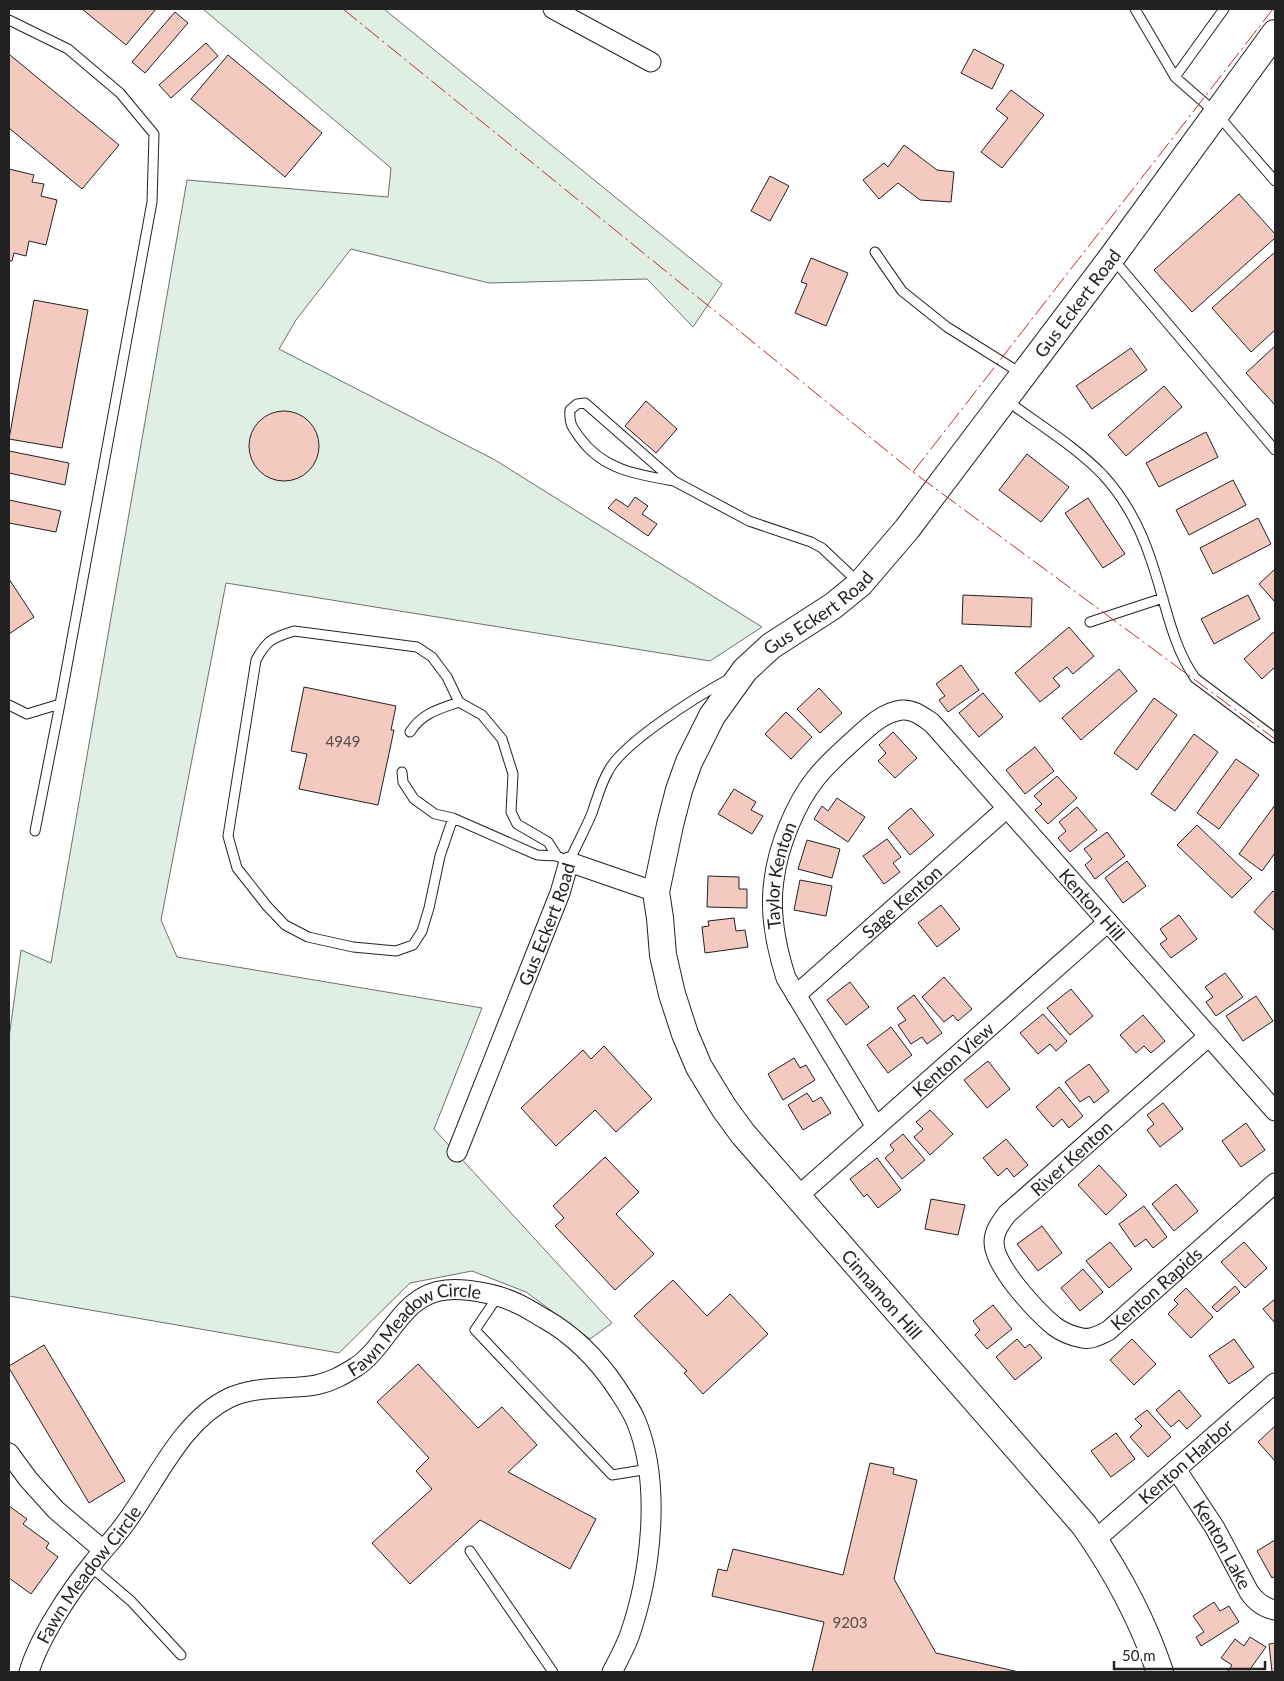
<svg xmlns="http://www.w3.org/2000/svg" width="1284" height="1681" viewBox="0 0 1284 1681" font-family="Lato,sans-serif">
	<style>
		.green { fill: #e0efe3; stroke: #6f6f6f }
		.building { fill: #f3c9c0; stroke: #222 }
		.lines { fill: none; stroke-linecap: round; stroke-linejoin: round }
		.lane-casing { stroke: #222; stroke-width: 11 }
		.street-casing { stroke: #222; stroke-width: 21 }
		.secondary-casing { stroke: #222; stroke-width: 28 }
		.lane { stroke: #fff; stroke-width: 9 }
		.street { stroke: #fff; stroke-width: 19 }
		.secondary { stroke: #fff; stroke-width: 26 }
		.power { stroke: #c62828; stroke-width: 1; stroke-dasharray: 18 4 2.5 4; stroke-linecap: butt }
		.labels { text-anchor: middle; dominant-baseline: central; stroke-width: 4; stroke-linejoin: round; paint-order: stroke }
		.number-label { font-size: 15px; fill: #564c4a }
		.street-label { font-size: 18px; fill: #222; stroke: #fff }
	</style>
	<rect width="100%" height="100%" fill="#fff"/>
	<!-- green -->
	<path class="green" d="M203,9H384L722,284L693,327L647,279L489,283L351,249L296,320L279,349L495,460L762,627L710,661L226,583L161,920L177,957L482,1008L434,1129L612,1323L590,1339L526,1292L472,1271L410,1283L339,1353L9,1296V1038L21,950L51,963L187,180L388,197L391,168Z"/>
	<!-- building -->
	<path class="building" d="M82,9H156L126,45Z
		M175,12L188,23L145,73L132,62Z
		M206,43L218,56L171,98L159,85Z
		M974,49L1004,65L992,89L961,73Z
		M10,55L119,145L82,189L9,128V57Z
		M228,55L322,133L285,177L191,99Z
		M1011,90L1044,115L1002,168L981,152L1008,118L996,109Z
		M904,145L937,170L954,172L951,202L920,200L898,183L879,199L863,180L884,163L888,167Z
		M9,169L34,175L32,182L44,184L41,196L57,200L46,245L29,241L26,256L14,253L12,261H9Z
		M770,176L789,186L770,221L751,211Z
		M1239,194L1275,234V238L1192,312L1154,270Z
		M1275,252V330L1251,352L1212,308Z
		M811,258L848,273L826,326L795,313L807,284L801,282Z
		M34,300L88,310L62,448L9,439Z
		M1275,346V405L1246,373Z
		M1131,348L1147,370L1092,409L1076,386Z
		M1164,386L1182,407L1126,456L1108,435Z
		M646,401L677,429L656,453L625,426Z
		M249 446a35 35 0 1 1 70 0a35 35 0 1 1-70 0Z
		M1206,432L1218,457L1159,487L1146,463Z
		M9,451L69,463L65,485L9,473Z
		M1027,454L1069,487L1041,522L999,490Z
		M1233,480L1246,505L1189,535L1176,510Z
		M635,497L648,506L642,514L657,524L648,536L608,508L616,499L628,507Z
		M1088,498L1125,554L1103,568L1065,513Z
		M9,500L61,511L56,532L9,523Z
		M1258,518L1271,544L1213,574L1200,548Z
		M1275,569V602L1259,584Z
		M9,579L34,617L9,634Z
		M963,595L1032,598L1031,627L962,624Z
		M1248,595L1260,619L1214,644L1201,619Z
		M1069,627L1094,656L1073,674L1067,667L1053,678L1060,686L1040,702L1015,673Z
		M1275,631V667L1262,679L1244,659Z
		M961,665L979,690L948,712L939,700L945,696L936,684Z
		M1119,669L1137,691L1081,740L1062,718Z
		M304,687L396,706L391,730H394L378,805L299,789L307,754L291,751Z
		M819,688L842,713L820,733L797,709Z
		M983,693L1003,717L979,737L959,713Z
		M1154,698L1177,715L1137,770L1114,753Z
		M786,712L812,737L791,759L765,734Z
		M893,732L917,758L895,778L878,761L886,753L879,745Z
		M1194,734L1218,752L1175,811L1151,794Z
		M1035,747L1054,771L1025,794L1006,770Z
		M1236,759L1259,775L1219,829L1197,813Z
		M1057,776L1077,798L1048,824L1035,810L1042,804L1034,796Z
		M734,789L756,802L751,810L763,816L752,834L718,814Z
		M837,798L865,817L848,842L814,819L822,806L828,811Z
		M1275,805V853L1262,871L1239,854Z
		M1077,807L1097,830L1070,852L1058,838L1066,831L1059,822Z
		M911,808L934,835L910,855L888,828Z
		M1197,825L1252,878L1232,898L1177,845Z
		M1107,832L1125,856L1095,879L1085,865L1092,859L1084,849Z
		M887,839L901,857L893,863L900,872L884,884L863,856Z
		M807,840L840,849L832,878L798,869Z
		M1127,861L1146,886L1123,903L1105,878Z
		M708,876L739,877V889H747V908L707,907Z
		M800,880L832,886L826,916L794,910Z
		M1273,891L1275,893V931L1254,912Z
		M941,905L960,929L937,947L918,923Z
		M1179,915L1197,939L1171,958L1160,944L1167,939L1160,929Z
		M734,918L736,931L745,930L748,947L705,953L702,927L709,926L708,921Z
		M1225,973L1243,997L1216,1016L1206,1002L1213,997L1205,987Z
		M944,977L972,1009L958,1021L953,1015L944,1022L922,997Z
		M850,982L869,1007L846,1025L827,1000Z
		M1071,989L1093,1016L1070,1035L1047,1008Z
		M914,995L942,1033L927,1044L922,1037L911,1044L898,1025L906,1020L897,1008Z
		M1256,996L1273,1021L1243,1041L1226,1016Z
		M1043,1014L1067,1041L1056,1051L1050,1044L1038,1054L1020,1033Z
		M1143,1015L1165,1041L1151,1053L1144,1046L1136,1053L1120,1035Z
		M891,1027L912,1055L888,1073L867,1045Z
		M604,1046L652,1099L616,1132L595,1110L556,1146L521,1108L583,1050L591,1059Z
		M794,1058L800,1068L806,1065L815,1080L783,1100L768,1074Z
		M988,1061L1010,1089L987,1108L964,1080Z
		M1089,1064L1109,1091L1094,1103L1089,1096L1080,1102L1065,1082Z
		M1059,1087L1083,1116L1069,1128L1062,1119L1053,1127L1036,1107Z
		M807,1093L813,1102L821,1097L831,1113L803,1130L788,1105Z
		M1163,1103L1183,1129L1160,1147L1147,1130L1154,1124L1147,1115Z
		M930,1110L953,1134L930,1155L914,1137L923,1129L916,1122Z
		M1246,1123L1265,1150L1241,1167L1222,1141Z
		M903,1134L925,1160L902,1179L885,1158L894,1150L890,1145Z
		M1006,1139L1028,1165L1014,1177L1007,1168L998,1176L983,1158Z
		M605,1157L639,1192L616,1214L654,1254L615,1290L555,1226L564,1218L553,1206Z
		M877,1158L901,1190L878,1208L867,1194L864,1197L850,1179Z
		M1099,1165L1127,1195L1106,1215L1078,1185Z
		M1176,1184L1198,1211L1174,1231L1152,1204Z
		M931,1199L965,1205L958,1235L925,1229Z
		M1144,1206L1167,1237L1153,1248L1146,1239L1135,1247L1119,1224Z
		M1042,1226L1062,1253L1038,1271L1017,1244Z
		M1110,1242L1132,1269L1109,1288L1086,1261Z
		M1244,1242L1267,1268L1245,1288L1221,1262Z
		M1083,1269L1103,1292L1080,1311L1061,1288Z
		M673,1280L707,1316L730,1294L768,1334L703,1394L684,1373L687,1371L634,1316Z
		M1235,1286L1240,1292L1217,1312L1212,1307Z
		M1186,1288L1213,1317L1191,1338L1168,1314L1178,1304L1174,1300Z
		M1275,1299V1323L1263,1309Z
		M993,1305L1012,1329L987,1349L975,1335L980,1330L973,1321Z
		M1017,1339L1025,1348L1030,1344L1042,1358L1015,1380L996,1357Z
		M1132,1339L1156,1364L1134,1385L1110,1360Z
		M1234,1339L1254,1367L1229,1384L1209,1356Z
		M44,1345L125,1481L89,1503L9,1368V1366Z
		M418,1364L478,1428L502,1407L537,1445L508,1472L596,1519L570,1569L480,1520L410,1584L372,1543L432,1489L416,1471L429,1458L377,1402Z
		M1179,1390L1201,1416L1187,1429L1179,1420L1171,1427L1156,1410Z
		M1147,1410L1171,1437L1148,1457L1130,1437L1142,1426L1135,1419Z
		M1275,1426V1461L1258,1442Z
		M1116,1433L1135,1459L1111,1477L1091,1451Z
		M870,1463L894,1468L893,1474L917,1480L894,1579L936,1653L1019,1672H812L824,1622L712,1596L718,1569L727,1571L733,1549L843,1575Z
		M9,1506L27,1519L23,1524L49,1543L46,1548L58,1557L31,1594L9,1578Z
		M1275,1540V1576L1272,1578L1257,1551Z
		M1214,1602L1220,1611L1229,1606L1239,1622L1201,1646L1196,1637L1204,1632L1193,1616Z
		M1250,1637L1266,1647L1248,1672H1230L1228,1671L1232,1665L1221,1658L1235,1639L1244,1646Z
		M1275,1643V1672H1272L1269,1644Z"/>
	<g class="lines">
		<defs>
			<path id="lane" d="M1135,9L1175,77L1216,113L1275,181
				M9,20L68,49L120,93L154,134L152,202L60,704L27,714L9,705
				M1175,77L1224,9
				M875,252L902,291L947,327L1022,374
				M1113,259L1275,450
				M1006,400C1038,424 1075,446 1103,475C1125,499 1141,529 1151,560C1165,599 1171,644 1195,678L1275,738
				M674,481C638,475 603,470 580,438C572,427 569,424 570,410L577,404L585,403L674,481L749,521L811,542L822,548L858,582
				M1090,622L1163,598
				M410,732C422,713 439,709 459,702
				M402,772L403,782L414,799L435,814L453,818L537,855L557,856L569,862C576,846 585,830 592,813C597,799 601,783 609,770C624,742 698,696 727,680
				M453,818L440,856L429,908L422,931L413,945L396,951L353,947L308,937L285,925L267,906L237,868L228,836L256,660C267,640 272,638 294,631L417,647L432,657L447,677L459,702L482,715L502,739L513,774L511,812L517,824L548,842L557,856
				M35,831L60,704
				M498,1296L475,1330L612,1475L649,1469
				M470,1551L553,1672
				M90,1566L131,1601L181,1655"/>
			<g id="street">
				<path d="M553,9L651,62"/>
				<path id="s1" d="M796,995L1007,808"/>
				<path id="s2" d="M1209,1036L1007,1214C1001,1222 994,1231 994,1242C994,1266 1035,1310 1054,1326C1062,1332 1072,1336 1082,1338C1092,1340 1099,1335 1108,1331L1275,1183"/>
				<path id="s3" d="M876,1127L786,978C776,947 769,913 774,880C778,847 795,804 816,778C827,764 841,752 854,740C867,728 883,712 902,710C914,709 923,717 932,723L1275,1111"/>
				<path id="s4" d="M457,1152L560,893L569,862L656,892"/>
				<path id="s5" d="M797,1197L1108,922"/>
				<path d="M9,1453L28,1479L56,1510L103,1550"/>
				<path id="s6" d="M1176,1469L1215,1528L1249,1592C1256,1602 1264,1608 1275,1610"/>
				<path id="s7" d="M1095,1540L1275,1383"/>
				<path id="s8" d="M29,1672C39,1638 70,1591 93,1563C102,1551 112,1541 121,1529C154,1487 179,1422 229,1398C257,1385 287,1390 316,1385C331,1382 343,1375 356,1367C389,1345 401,1294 446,1290C466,1288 498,1294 516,1303C526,1307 536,1314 545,1319C575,1336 597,1359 616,1387C623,1398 631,1409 636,1421C662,1484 651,1574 629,1637C624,1649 618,1661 612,1672"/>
			</g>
			<g id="secondary">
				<path id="s9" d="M1160,1672C1143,1621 1115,1569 1084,1525L743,1134L724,1108L699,1067L685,1034L672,994L663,955L660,918L656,892L670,825L679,790L689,762L712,716L745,670L771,646L833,606L860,584L907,529L1112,257L1275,33"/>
			</g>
		</defs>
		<!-- lane casing -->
		<use href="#lane" class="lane-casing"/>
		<!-- street casing -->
		<use href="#street" class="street-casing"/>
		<!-- secondary casing -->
		<use href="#secondary" class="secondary-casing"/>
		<!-- lane -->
		<use href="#lane" class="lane"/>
		<!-- street -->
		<use href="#street" class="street"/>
		<!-- secondary -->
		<use href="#secondary" class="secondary"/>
		<!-- power -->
		<path class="power" d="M343,9L913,472L1275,739
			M913,472L1273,9"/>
	</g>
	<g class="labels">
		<!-- number labels -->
		<g class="number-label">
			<text x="343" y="741">4949</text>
			<text x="850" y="1622">9203</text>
		</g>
		<!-- street labels -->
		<g class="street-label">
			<text stroke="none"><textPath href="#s9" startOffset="1688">Gus Eckert Road</textPath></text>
			<text stroke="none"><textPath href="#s9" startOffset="1282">Gus Eckert Road</textPath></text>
			<text stroke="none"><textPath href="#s3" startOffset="279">Taylor Kenton</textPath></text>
			<text stroke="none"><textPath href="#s1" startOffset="141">Sage Kenton</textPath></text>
			<text stroke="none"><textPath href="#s3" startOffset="772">Kenton Hill</textPath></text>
			<text stroke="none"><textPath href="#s4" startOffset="245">Gus Eckert Road</textPath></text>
			<text stroke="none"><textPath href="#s5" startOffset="208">Kenton View</textPath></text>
			<text transform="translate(1071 1158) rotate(-42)">River Kenton</text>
			<text stroke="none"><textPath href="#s2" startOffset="528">Kenton Rapids</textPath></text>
			<text transform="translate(882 1294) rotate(49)">Cinnamon Hill</text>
			<text stroke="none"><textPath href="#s8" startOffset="550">Fawn Meadow Circle</textPath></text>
			<text stroke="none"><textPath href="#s7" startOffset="120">Kenton Harbor</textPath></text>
			<text stroke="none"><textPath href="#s6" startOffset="89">Kenton Lake</textPath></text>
			<text stroke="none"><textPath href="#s8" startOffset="115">Fawn Meadow Circle</textPath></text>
		</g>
	</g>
	<!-- border -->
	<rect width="1284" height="1681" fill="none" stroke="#222222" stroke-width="20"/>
	<!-- scale -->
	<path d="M1114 1661v8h151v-8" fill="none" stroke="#222222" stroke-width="2.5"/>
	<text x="1122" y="1661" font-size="15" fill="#222222" stroke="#ffffff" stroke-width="4" paint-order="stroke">50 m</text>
</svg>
